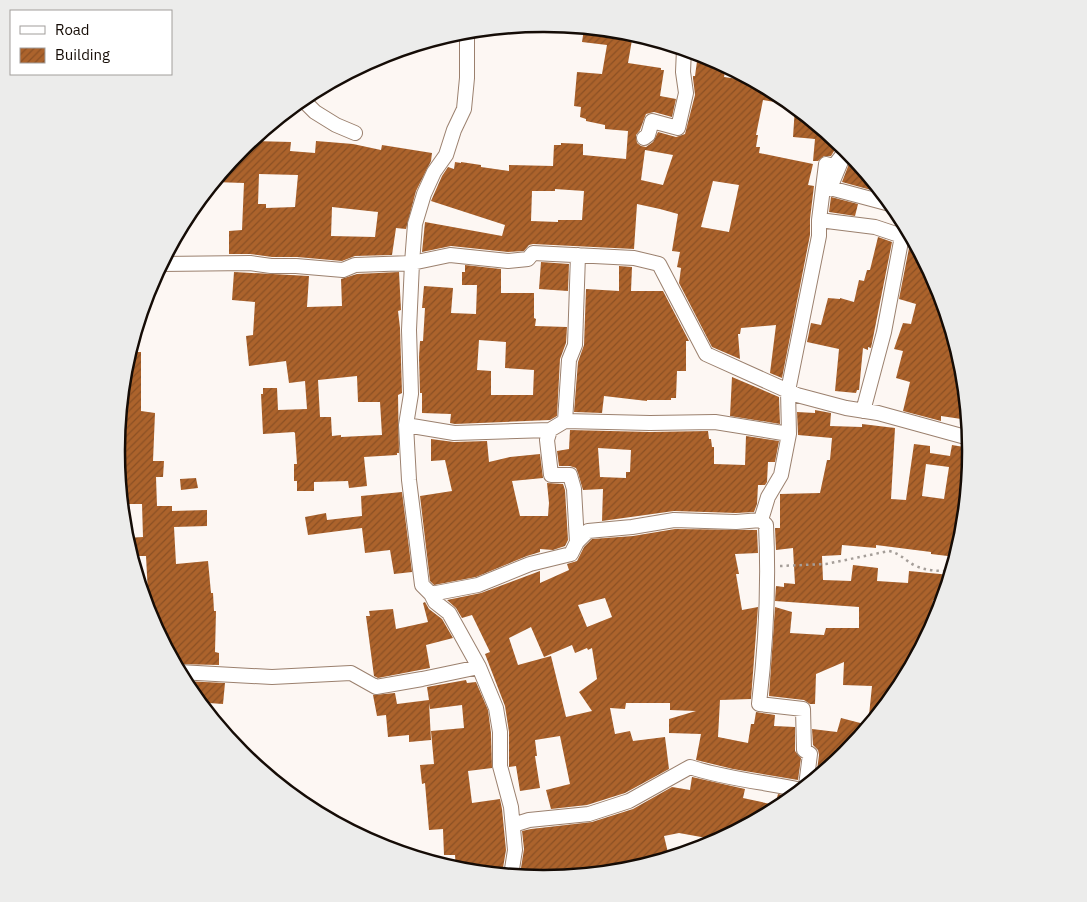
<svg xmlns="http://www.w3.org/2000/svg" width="1087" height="902" viewBox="0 0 1087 902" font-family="'IBM Plex Sans',sans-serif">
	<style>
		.building { fill: url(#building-hatch); fill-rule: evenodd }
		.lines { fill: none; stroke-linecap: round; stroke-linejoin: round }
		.minor-casing { stroke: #9b806e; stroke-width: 16 }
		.path { stroke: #a59e99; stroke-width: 2.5; stroke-dasharray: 2.5 4; stroke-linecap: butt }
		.minor { stroke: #fff; stroke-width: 14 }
		.rim { fill: none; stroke: #150c06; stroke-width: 2.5 }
	</style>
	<defs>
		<pattern id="building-hatch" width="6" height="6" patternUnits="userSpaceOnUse" patternTransform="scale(1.25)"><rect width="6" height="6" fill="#ac632c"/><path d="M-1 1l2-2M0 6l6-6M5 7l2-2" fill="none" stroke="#8b5024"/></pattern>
	</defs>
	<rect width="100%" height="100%" fill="#fdf7f3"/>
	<!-- building -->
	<path class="building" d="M584,29L633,34L628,63L661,68V70H664L660,96L676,99L672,117L654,112L646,114L640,130L636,135L637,143L641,146L646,147L653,142L658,132L676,137L685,134L695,95L693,78V76H695L698,54L726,66L724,77L752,81L781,96L792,105L763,100L756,135H758L756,147H760L759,153L813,164L808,185L814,186L810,219V235L782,378L770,373L776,325L741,328L740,334H738L740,359L712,347L679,283L681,268L677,267L680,252L672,251L678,214L660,209L637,204L634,249L533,244L529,245L524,251L508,252L451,246L422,252L425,222L502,236L505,225L431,201L442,176L448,167L454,169L455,162L461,163V162L481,165V167L509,171V165L553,166L554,145H561V143L583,144V155L626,159L628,131L605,129V125L586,121V119L580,117L581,107L574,106L577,72L602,74L607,45L582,42ZM645,150L673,155L663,185L641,180ZM713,181L739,185L729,232L701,227ZM555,189L584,191L582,220H558V222L531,221L532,191H555Z
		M795,107L839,143L831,156H824L818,161H813L815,139L793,137Z
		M251,141L291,142L290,151L315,153L316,141L353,144L381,150L382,145L432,153L431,161L416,191L406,229L396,228L392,255L355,256L342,261L297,257H272L250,254H229V231L242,230L244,183L214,182L241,149ZM259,174L298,175L295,207L266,208V204H258ZM332,207L378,212L375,237L331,236Z
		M852,156L875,185L882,193L842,182Z
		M831,197L858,204L855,216L829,212Z
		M878,237L892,242L871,348L868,347V350L863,348L859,390H857L856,393L835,391L839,349L807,342L811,323L821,325L828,298L840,299V298L854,302L859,280L864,281L867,270H870Z
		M910,243L915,245L938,288L942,300L938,313L946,314L963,368L968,420L941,416V421L903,411L910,382L896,378L903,351L894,349L903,323L911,324L916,304L899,299Z
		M541,262L569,264L568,291L539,289Z
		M465,265L501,269V293H534V318L536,319L535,326L567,327L566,343L560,359L557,416L550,420L455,424L450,423L451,414L422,413V393H420L419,357L420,341H423L425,308H422L424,286L453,288L451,313L476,314L477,285H462V272H465ZM479,340L506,342L505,368L534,370L533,395H491V371L477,370Z
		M619,266L632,267L631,291H663L689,341H686V371H677L676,398H671V400H647V401L604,396L602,413L574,412L578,362L584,345L586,289L619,291Z
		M234,272L309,276L307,307L342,306L341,279L357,274L399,272L401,310L398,311L400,328L402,393L398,395L399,453H397V455L364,457L367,486L349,488L348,481L314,482V491H297V481H294V464H297L295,433L294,432L263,434L261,394H263V388H277L278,410L307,409L305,381L289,383L286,361L249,366L246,336L253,335L255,302L232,300ZM357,376L358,402H380L382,435L341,437V435L332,436L331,417H320L318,380Z
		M129,352H141V411L155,413L153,461H164L163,477H156L157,506H172V511L207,510V526L174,527L176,564L208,561L211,593H213L214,611H216L215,652L219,653V665L175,664L149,614L143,594H148L146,556H131L126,538L143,537L142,504H121L116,451L125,367Z
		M732,377L779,397L780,424L730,416Z
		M815,410L831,413L830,426L862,427V424L895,428L891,499L906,500L914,444L930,446V453L950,456L952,445L970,448L971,451L962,535L956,557L931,554V552L876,545V548L842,545L841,555L822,556L823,580L851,581L853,565L878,568L877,581L908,583L909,571L950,575L943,600H933L930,629L899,689L846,752L836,749L834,763L816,778L819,755L818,750L813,745L812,729L837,732L841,718L868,725L872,686L843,685L844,662L816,674L815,704H810L804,700L769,696L775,607L792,612L790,633L824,635L826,628H859V607L775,601L776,586L784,587V583L795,584L793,548L776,550L775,528H780V494L820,493L827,460H830L832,438L798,435L797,412L815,413ZM926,464L949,467L944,499L922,496Z
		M570,430L650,432L708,431L709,439H711L712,447H714V464L745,465L746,436L779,441L775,462H768L767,482L765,485H758L757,504L754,512L736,513L674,511L602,521L603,489L583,490L578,473L576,468L570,466H559L557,451L569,449ZM598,448L631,450L630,472H626V478L600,477Z
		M431,439L454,442L487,441L489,462L510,457L540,454L543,478L512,481L520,516H548L549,503L547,483L563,484L565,490L568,540L565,546L553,550L540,549V552L527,556L476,577L434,585L430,581L420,496L452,491L445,460L431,461Z
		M196,478L198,488L181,490L180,479Z
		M402,492L412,572L394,574L390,550L365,553L362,528L308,535L305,517L326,513L327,520L362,516L361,496Z
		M675,529L757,530L758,553L735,554L739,574H736L742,610L758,607L751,699L720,700L718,737L748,743L751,724H754L756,712L775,715L774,726L795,727V751L801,758L798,780L733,769L696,760L701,734L669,733V719L696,711L670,710V703H626L625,709L610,708L615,734L630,731L633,741L665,737L669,769L625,793L587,805L551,809L546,790L570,784L560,736L535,740L537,756H535L540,788L520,791L516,766L509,767V732L505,706L485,654L490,652L472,615L462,618L456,608L447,600L481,593L540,571V583L569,570L567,564L577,561L584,547L592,539L633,536ZM605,598L612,617L587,627L578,605ZM531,627L544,657L572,645L575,653L587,648L588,650L592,648L597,679L579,692L592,711L566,717L551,656L518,665L509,638Z
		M425,602L429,609L442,619L453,638L426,645L430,668L378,678L374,676L366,616H370L369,611L393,609L396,629L428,622L423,603Z
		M466,680L467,683L476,682L488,710L491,733L492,768L468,771L472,803L500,799L502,809L506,850L503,868L505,874L456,869L455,855H444L443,829L429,830L425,783L422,784L420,765L434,764L431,731L464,728L462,705L430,709L429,703L431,740L409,742V735L388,737L386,715L377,716L373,695L395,693L397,704L429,700L427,687Z
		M184,681L225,683L223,704L209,703L208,713L188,688Z
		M692,777L745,789L743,798L775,805L778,794L792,797L781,806L718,840L679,833L664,836L669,857L627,870L543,878L523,876L521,868L524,849L522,831L531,829L592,822L633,809L672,787L690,790Z"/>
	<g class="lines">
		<defs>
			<path id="minor" d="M467,31V78L464,109L454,130L446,155L434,172L424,194L415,224L412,263L409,330L411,394L406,425L409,480L422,585L431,594L435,602L449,613L479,667L496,708L500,732V766L511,807L515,850L512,869L514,875
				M302,99L315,112L336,125L355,133
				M644,138L648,135L652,121L678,128L686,93L683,72L684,49
				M842,159L830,188L890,204
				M819,220L875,227L902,236L905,226
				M161,264L250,263L271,266H296L343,270L355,265L412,263L450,255L508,261L528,259L533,253L634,258L659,264L706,354L797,395L846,408L878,413L969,438
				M863,411L884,332L902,236
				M565,421L569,360L575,345L578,255
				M406,425L454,433L550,430L565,421L650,423L715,422L789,434
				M550,430L547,440L551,475H570L574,489L577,542
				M431,594L478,585L530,564L571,554L577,542L588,531L632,527L674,520L736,522L761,520
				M179,672L272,677L351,673L376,687L422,679L479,667
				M806,786L810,754L804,750L803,709L759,704C766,644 769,585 766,525L761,520L768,497L781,475L789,434L788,391L819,236V220L826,164L834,166L844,153L845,149
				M513,825L529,820L589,814L629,801L690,767C726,779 764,782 801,790"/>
		</defs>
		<!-- minor casing -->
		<use href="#minor" class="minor-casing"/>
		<!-- path -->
		<path class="path" d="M780,566L826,564L889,551C902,554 905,561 916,566C927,571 939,571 951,571"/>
		<!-- minor -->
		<use href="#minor" class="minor"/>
	</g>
	<!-- crop -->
	<path d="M0 0H1087V902H0ZM543 32H544A418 418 0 0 1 962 450V452A418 418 0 0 1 544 870H543A418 418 0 0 1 125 452V450A418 418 0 0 1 543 32Z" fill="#ececeb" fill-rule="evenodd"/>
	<path class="rim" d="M543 32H544A418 418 0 0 1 962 450V452A418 418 0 0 1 544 870H543A418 418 0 0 1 125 452V450A418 418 0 0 1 543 32Z"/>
	<!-- legend -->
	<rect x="10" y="10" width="162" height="65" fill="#ffffff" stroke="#a19e9b"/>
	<rect x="20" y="26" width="25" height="8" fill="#ffffff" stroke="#a19e9b"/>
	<text x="55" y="35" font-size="15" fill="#150c06">Road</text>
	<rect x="20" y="48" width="25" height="15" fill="url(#building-hatch)" stroke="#a19e9b"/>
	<text x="55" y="60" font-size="15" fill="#150c06">Building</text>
</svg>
